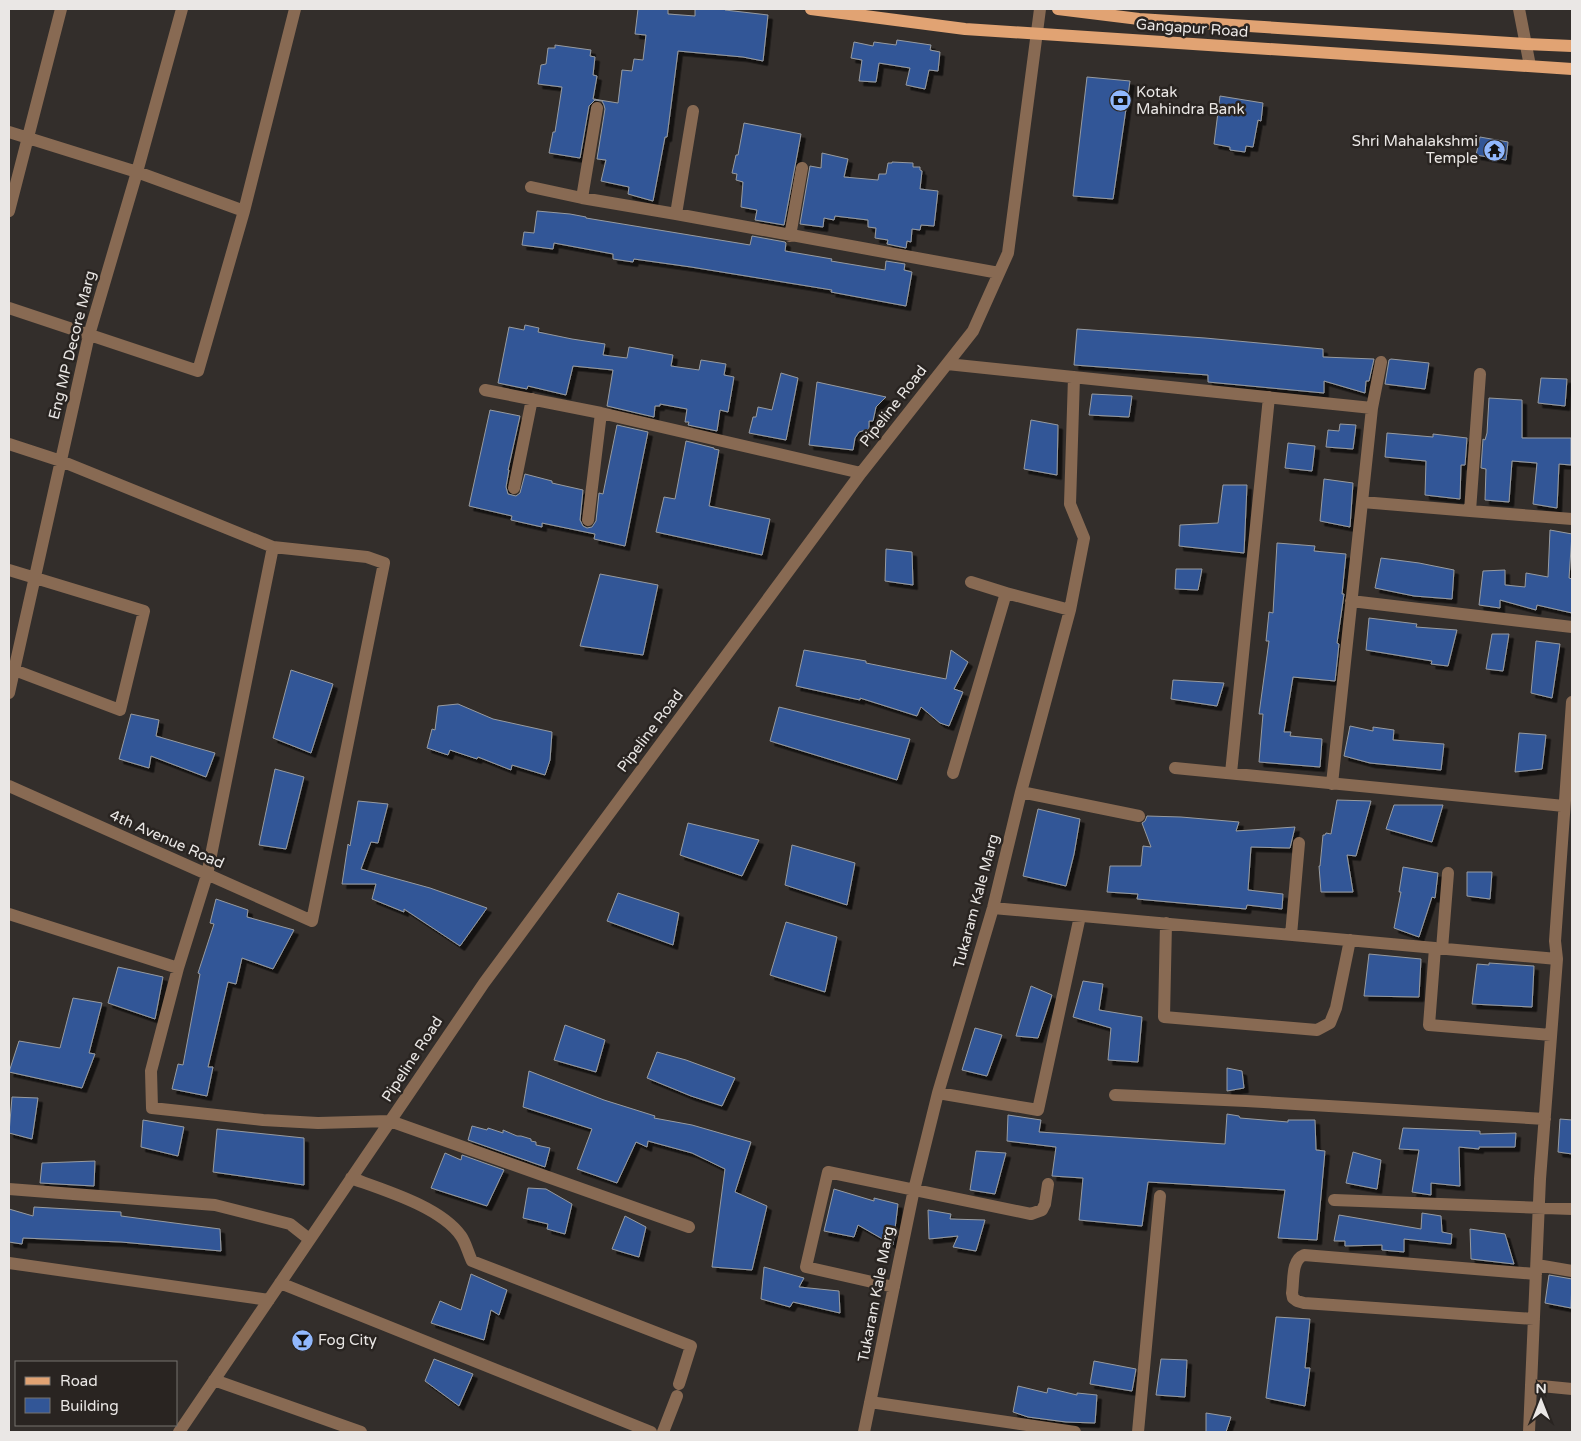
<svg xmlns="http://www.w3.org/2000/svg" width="1581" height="1441" viewBox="0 0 1581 1441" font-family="'Varela Round',sans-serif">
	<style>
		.building { fill: #325697; stroke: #979ba0; filter: url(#shadow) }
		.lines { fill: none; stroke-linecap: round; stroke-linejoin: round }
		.minor { stroke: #886a53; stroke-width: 12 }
		.major { stroke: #e1a373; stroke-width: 12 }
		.labels { text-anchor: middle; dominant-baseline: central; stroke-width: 5; stroke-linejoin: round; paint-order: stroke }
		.street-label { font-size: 15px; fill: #eae7e5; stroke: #292421 }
		.poi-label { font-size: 15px; fill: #eae7e5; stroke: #292421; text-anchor: start }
	</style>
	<defs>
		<filter id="shadow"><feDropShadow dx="4.5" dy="4.5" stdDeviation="0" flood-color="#0009"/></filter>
	</defs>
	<rect width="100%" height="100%" fill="#332e2b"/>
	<!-- building -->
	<path class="building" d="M638,9H668V14L695,16V9H725V10L768,15L763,61L743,57L678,51L667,137H665L653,201L628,194L629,187L601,181L606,160L597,159L605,109L604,105L602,101L595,100L589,106L580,158L549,153L553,132H555L562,87L538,84L541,65L546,64L548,48H555V45L591,50L590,56L595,57L593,75L597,76L593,99L618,103L622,70L632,71L634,59L643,60L646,35L635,34Z
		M897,40L931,45L930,50L940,52L938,71L929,70L925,89L906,85L910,68L879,63L876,82L859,81L862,60L851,58L854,42L873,46L874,42L896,45Z
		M1087,77L1130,81L1113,199L1073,196Z
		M1220,96L1263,103L1261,121L1258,120L1253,147L1246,146L1245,152L1230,150V147L1214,144Z
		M744,123L801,134L784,225L755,220L757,210L741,207L743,182L736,180L737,174L732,173L736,155H738Z
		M1480,137L1508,142L1506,160L1476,155Z
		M822,153L848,159L844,177L878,180L879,174H886L888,163H892V162L913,163V167H920V170L922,171L920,189L938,191L934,226L921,225L920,230L912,229L911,242L907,241L906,248L887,244L888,240L875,238L876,228L868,227V220L835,216L834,220L824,218L823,227L800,224L810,166L821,168Z
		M537,211L570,214L586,217V218L750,245L752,236L785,242L786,243L785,251L832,259L831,261L885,270L886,261L905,264L904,270L912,272L906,306L831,292L832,290L691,267L634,259L633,262L613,259V254L554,243L553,249L522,245L524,232L534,233Z
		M525,325L539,328L538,332L572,339L605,344L603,355L627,358L629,347L673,355L671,366L699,370L701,360L726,364L724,375L734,377L728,412L720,410L717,431L688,425L689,422H685L687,409L660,404V406H655L654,417L607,406L613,370L573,366L566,395L528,386L527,389L498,383L509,327L524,330Z
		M1077,329L1205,338L1323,349V357L1374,359L1369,381H1366L1365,393L1324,381V393L1208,382V375L1074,365Z
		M1391,359L1429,363L1425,389L1385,384L1389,360Z
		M781,373L798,378L786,440L749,433L753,417H756L758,407L772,410Z
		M1541,378L1567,379L1565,406L1538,403Z
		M817,382L886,397L876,407L873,421H869V429L859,432L855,438L853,450L809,445Z
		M1092,394L1132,396L1129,417L1089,415Z
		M1489,398L1522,400V438H1571V465L1559,464L1557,508L1533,504L1537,463L1512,461L1509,502L1485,500L1486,469L1481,468L1483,439L1485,440L1487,433Z
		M490,410L520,416L508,470H509L506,487L508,494L516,496L520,493L525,474L552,481V483L583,490L580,520L583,526L587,528L592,527L596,521L599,493L603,494L617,425L648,432L625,546L594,539L595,534L542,523V527L511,520L512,516L469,506Z
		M1031,420L1058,425L1057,475L1024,469Z
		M1340,424L1356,425L1353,449L1326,447L1328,430L1339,431Z
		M1387,433L1433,437V434L1467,438L1465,465H1461L1460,499L1425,495L1426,461L1385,457Z
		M686,441L714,448V449L719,450L709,506L770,519L762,555L656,532L664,497L675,499Z
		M1288,443L1315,446L1312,471L1285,468Z
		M1324,479L1353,483L1350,527L1320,521Z
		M1223,485H1247L1244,553L1179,546L1180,525L1218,523Z
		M1550,530L1572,534L1569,578L1572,579V613L1537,605L1536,610L1500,600V608L1479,605L1483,571L1505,570V585L1525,587L1526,573L1548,577Z
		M1277,543L1315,546L1314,551L1346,554L1342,594H1344L1337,643L1339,644L1335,681L1293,677L1284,732H1291L1290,736L1322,739L1320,767L1259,762L1263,714H1259L1269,641H1266L1269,612L1273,613Z
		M886,549L912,552L913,585L885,581Z
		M1381,558L1419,563L1454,570L1452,599L1414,596L1375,588Z
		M1176,569H1202L1198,590L1175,589Z
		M600,574L658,585L643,655L580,646Z
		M1369,618L1417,624L1416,627L1457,630L1448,666L1431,664L1432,661L1366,650Z
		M1492,634H1509L1503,671L1486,669Z
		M1536,641L1560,644L1552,698L1531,693Z
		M804,650L866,661V663L946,679L951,650L968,662L954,689L963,692L949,726L940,723L921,707L917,716L860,698V700L796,686Z
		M291,670L333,684L311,753L273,738Z
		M1173,680L1224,683L1217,706L1171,699Z
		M458,704L493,719L552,732L550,760L545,775L512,765L511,770L478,757L477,759L450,750L448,755L427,748L432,729L435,730L438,706Z
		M779,707L910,739L897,780L770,741Z
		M131,714L159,720L156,736L215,753L206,777L151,756L149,768L119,759Z
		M1350,726L1373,731V727L1394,730L1393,740L1444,744L1441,770L1370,763L1344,756Z
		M1519,733L1546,735L1542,769L1515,772Z
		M275,769L304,777L286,849L259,845Z
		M1337,800L1371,801L1356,856L1347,855L1353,892H1321L1319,866H1320L1323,835H1325L1326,833L1331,834Z
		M358,801L388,804L378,843L371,842L361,869L430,888L487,908L460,946L404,909V912L372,899L376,884H342L348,844L350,846Z
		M1394,805H1443L1432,842L1386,829Z
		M1038,809L1080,819L1074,854L1066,886L1023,876Z
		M1147,816L1181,817L1239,822L1236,831L1295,827L1290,848L1251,847L1248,890L1283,894L1282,909L1247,905L1246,909L1137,899L1138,894L1107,892L1110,866H1141L1143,846L1151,847L1142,823L1145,821Z
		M688,823L759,840L742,876L680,855Z
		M792,845L855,863L847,905L785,885Z
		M1403,867L1438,873L1435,898L1432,897L1419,937L1394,928L1401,892H1399Z
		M1467,872H1492L1490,899L1467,896Z
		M618,893L679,913L673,945L607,921Z
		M216,899L248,910L247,917L294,930L273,969L242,958L236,984L228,982L208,1067H213L207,1096L172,1089L178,1064L183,1065L200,974L198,973L214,924L210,923Z
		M786,922L837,937L825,992L770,975Z
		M1369,954L1421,959L1419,997L1364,996Z
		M1489,963L1534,966L1532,1007L1472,1004L1477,964L1489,965Z
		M118,967L163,977L155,1019L108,1003Z
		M1083,981L1103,984L1099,1010L1142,1017L1138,1062L1108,1060L1111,1028L1073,1017Z
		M1031,986L1052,995L1038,1038L1016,1036Z
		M73,998L102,1003L89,1053L95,1054L82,1088L9,1072L19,1041L60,1048Z
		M565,1025L605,1040L596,1072L554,1060Z
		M975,1028L1002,1035L987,1076L962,1070Z
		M657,1052L686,1060L735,1078L722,1106L691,1096L647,1078Z
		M1227,1068L1242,1071L1244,1088L1227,1091Z
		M529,1071L604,1100L655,1116L654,1118L692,1125L751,1142L735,1192L767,1206L752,1270L712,1267L725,1169L692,1153L648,1141L647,1147L636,1142L617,1183L577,1169L592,1129L523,1107Z
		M12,1097L38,1098L32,1139L9,1133Z
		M1227,1114L1239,1116L1240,1118L1288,1122V1120H1315L1316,1150L1325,1151L1317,1240L1278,1238L1285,1190L1148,1182L1142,1226L1079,1220L1083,1178L1052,1176L1056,1147L1007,1141L1008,1115L1041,1120L1039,1132L1225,1144Z
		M1560,1119L1572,1120V1154L1558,1152Z
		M143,1120L184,1127L178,1156L141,1147Z
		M472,1126L487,1130L488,1128L503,1133V1130L517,1136H521L531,1139V1141L536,1142V1145L550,1148L545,1167L468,1140Z
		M1403,1128L1480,1131V1134L1516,1133L1515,1147H1479V1149L1459,1147L1460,1186L1431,1183V1195L1412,1192L1419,1150L1399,1149Z
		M217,1129L304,1138V1185L213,1172Z
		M976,1151L1006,1153L995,1194L970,1190Z
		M1353,1152L1381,1160L1377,1189L1346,1183Z
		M445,1153L461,1160L462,1155L504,1170L487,1206L431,1188Z
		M95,1161L94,1186L40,1183L42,1163Z
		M528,1188L546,1189L572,1204L565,1234L547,1229L548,1224L523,1218Z
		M834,1189L874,1201V1198L898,1204L893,1245L858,1225L854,1237L824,1231Z
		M34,1207L121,1212V1216L220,1229L221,1251L121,1242L23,1238L22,1244L9,1242V1209L33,1216Z
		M928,1210L951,1214L950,1219L985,1220L976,1251L953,1247L958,1236L929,1239Z
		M1422,1213L1441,1216L1442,1232L1452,1234L1451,1244L1404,1239V1252L1382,1250V1245L1345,1246V1241H1334L1339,1215L1421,1229Z
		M625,1216L646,1227L639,1257L612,1249Z
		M1470,1229L1505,1234L1514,1264L1471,1259Z
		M764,1267L804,1278L799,1287L839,1291L840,1313L793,1302L790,1307L761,1299Z
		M471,1274L507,1290L499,1315L491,1310L484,1340L431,1323L440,1301L461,1310Z
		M1549,1275L1572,1279L1571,1308L1545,1303Z
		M1276,1317L1310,1319L1305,1368H1310L1305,1406L1266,1398Z
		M434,1359L473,1374L459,1406L425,1381Z
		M1161,1359L1187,1360L1185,1397L1156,1395Z
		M1094,1361L1136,1369L1132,1391L1090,1384Z
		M1018,1386L1047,1393L1048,1388L1077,1395V1393L1097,1395L1095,1423L1066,1422L1028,1417L1013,1412Z
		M1206,1413L1231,1417L1226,1432H1206Z"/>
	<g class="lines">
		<!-- minor -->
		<path class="minor" d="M1519,9L1530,66
			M9,132L137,172L244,211
			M531,187L582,198L676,214L999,273
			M582,198L597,108
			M9,211L61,9
			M676,214L693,111
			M790,236L802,168
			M9,308L198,371L244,211L295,9
			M947,364L1372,408
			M1480,374L1470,511L1572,519
			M485,390L601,413L861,473
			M9,444L61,461L273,547L367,557L384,563L312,921L9,786
			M514,488L532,399
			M1362,502L1470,511
			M588,520L601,413
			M273,547L207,875L178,968L151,1071L152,1108L263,1120L318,1123L390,1121L689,1227
			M9,570L144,611L120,710L9,668
			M971,582L1006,593
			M1351,601L1572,627
			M9,693L89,335L137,172L182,9
			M1175,768L1564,806
			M953,773L1006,593L1070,610
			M1231,773L1269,397
			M1332,784L1372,408L1381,362
			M1021,792L1139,816
			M993,908L1557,959
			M9,914L178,968
			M1166,923L1164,1017L1317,1030L1330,1023L1336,1008L1350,940
			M1291,935L1299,843
			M1435,948L1429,1025L1551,1035
			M1442,949L1448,873
			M938,1093L1038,1110L1080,916
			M1115,1095L1246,1101L1545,1119
			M351,1178C384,1190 441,1207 461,1236C466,1243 468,1253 472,1261L691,1346L679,1384
			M9,1189L215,1205L290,1224L309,1239
			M1334,1200L1572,1209
			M9,1263L269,1300
			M1537,1265L1572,1271
			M280,1283L651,1432
			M894,1287L806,1267L828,1172L1031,1214L1042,1210L1045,1204L1048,1184
			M1534,1319L1304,1303L1297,1301L1293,1298L1292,1293C1294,1281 1291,1260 1304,1255L1536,1274
			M214,1380L361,1432
			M1531,1385L1572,1389
			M870,1402L1075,1432
			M179,1432L484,983L861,473L973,331L1008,253L1040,9
			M663,1432L677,1396
			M864,1432L913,1194L938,1093L993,908L1021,792L1070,610L1084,538L1070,504L1074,377
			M1138,1432L1160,1196
			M1529,1432L1540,1179L1557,959L1555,941L1572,702"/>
		<!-- major -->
		<path class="major" d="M811,9L965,29L1572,69
			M1058,9L1139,19L1526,44L1572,46"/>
	</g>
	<!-- icons -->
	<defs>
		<symbol id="bank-disc" viewBox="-11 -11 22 22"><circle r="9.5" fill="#91b8fd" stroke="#292421"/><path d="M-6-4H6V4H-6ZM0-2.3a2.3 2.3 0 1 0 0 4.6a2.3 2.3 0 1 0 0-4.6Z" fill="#111"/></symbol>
		<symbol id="temple-disc" viewBox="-11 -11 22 22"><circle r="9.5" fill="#91b8fd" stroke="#292421"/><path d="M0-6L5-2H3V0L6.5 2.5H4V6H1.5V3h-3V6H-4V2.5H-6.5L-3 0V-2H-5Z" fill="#111"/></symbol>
		<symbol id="bar-disc" viewBox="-11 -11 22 22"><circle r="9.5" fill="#91b8fd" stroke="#292421"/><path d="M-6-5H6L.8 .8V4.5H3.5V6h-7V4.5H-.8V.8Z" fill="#111"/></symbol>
	</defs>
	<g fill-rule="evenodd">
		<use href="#bank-disc" x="1108" y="88" width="25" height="25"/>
		<use href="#temple-disc" x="1482" y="138" width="25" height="25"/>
		<use href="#bar-disc" x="290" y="1328" width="25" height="25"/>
	</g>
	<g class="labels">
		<!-- street labels -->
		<g class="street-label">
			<text transform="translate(1192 28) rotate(4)">Gangapur Road</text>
			<text transform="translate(72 345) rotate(-76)">Eng MP Decore Marg</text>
			<text transform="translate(893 406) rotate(-52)">Pipeline Road</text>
			<text transform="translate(650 731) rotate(-53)">Pipeline Road</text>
			<text transform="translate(167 839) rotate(24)">4th Avenue Road</text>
			<text transform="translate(976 901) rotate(-75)">Tukaram Kale Marg</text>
			<text transform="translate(412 1059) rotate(-57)">Pipeline Road</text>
			<text transform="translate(876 1294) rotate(-79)">Tukaram Kale Marg</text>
		</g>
		<!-- poi labels -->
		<g class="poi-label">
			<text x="1136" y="92">Kotak<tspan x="1136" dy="17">Mahindra Bank</tspan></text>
			<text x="1478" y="141" text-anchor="end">Shri Mahalakshmi<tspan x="1478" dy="17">Temple</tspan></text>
			<text x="318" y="1340">Fog City</text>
		</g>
	</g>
	<!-- border -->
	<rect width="1581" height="1441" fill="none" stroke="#eae7e5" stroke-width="20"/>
	<!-- legend -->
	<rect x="15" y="1361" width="162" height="65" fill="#292421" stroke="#76726f"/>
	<rect x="25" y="1377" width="25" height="8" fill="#e1a373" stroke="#76726f"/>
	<text x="60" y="1386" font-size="15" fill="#eae7e5">Road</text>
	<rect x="25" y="1398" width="25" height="15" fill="#325697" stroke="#76726f"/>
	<text x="60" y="1411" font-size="15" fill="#eae7e5">Building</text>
	<!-- north arrow -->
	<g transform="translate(1541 1401)" stroke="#292421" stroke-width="4" paint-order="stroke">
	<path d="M0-4L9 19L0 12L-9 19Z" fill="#eae7e5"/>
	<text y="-8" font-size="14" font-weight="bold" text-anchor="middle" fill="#eae7e5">N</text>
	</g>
</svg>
